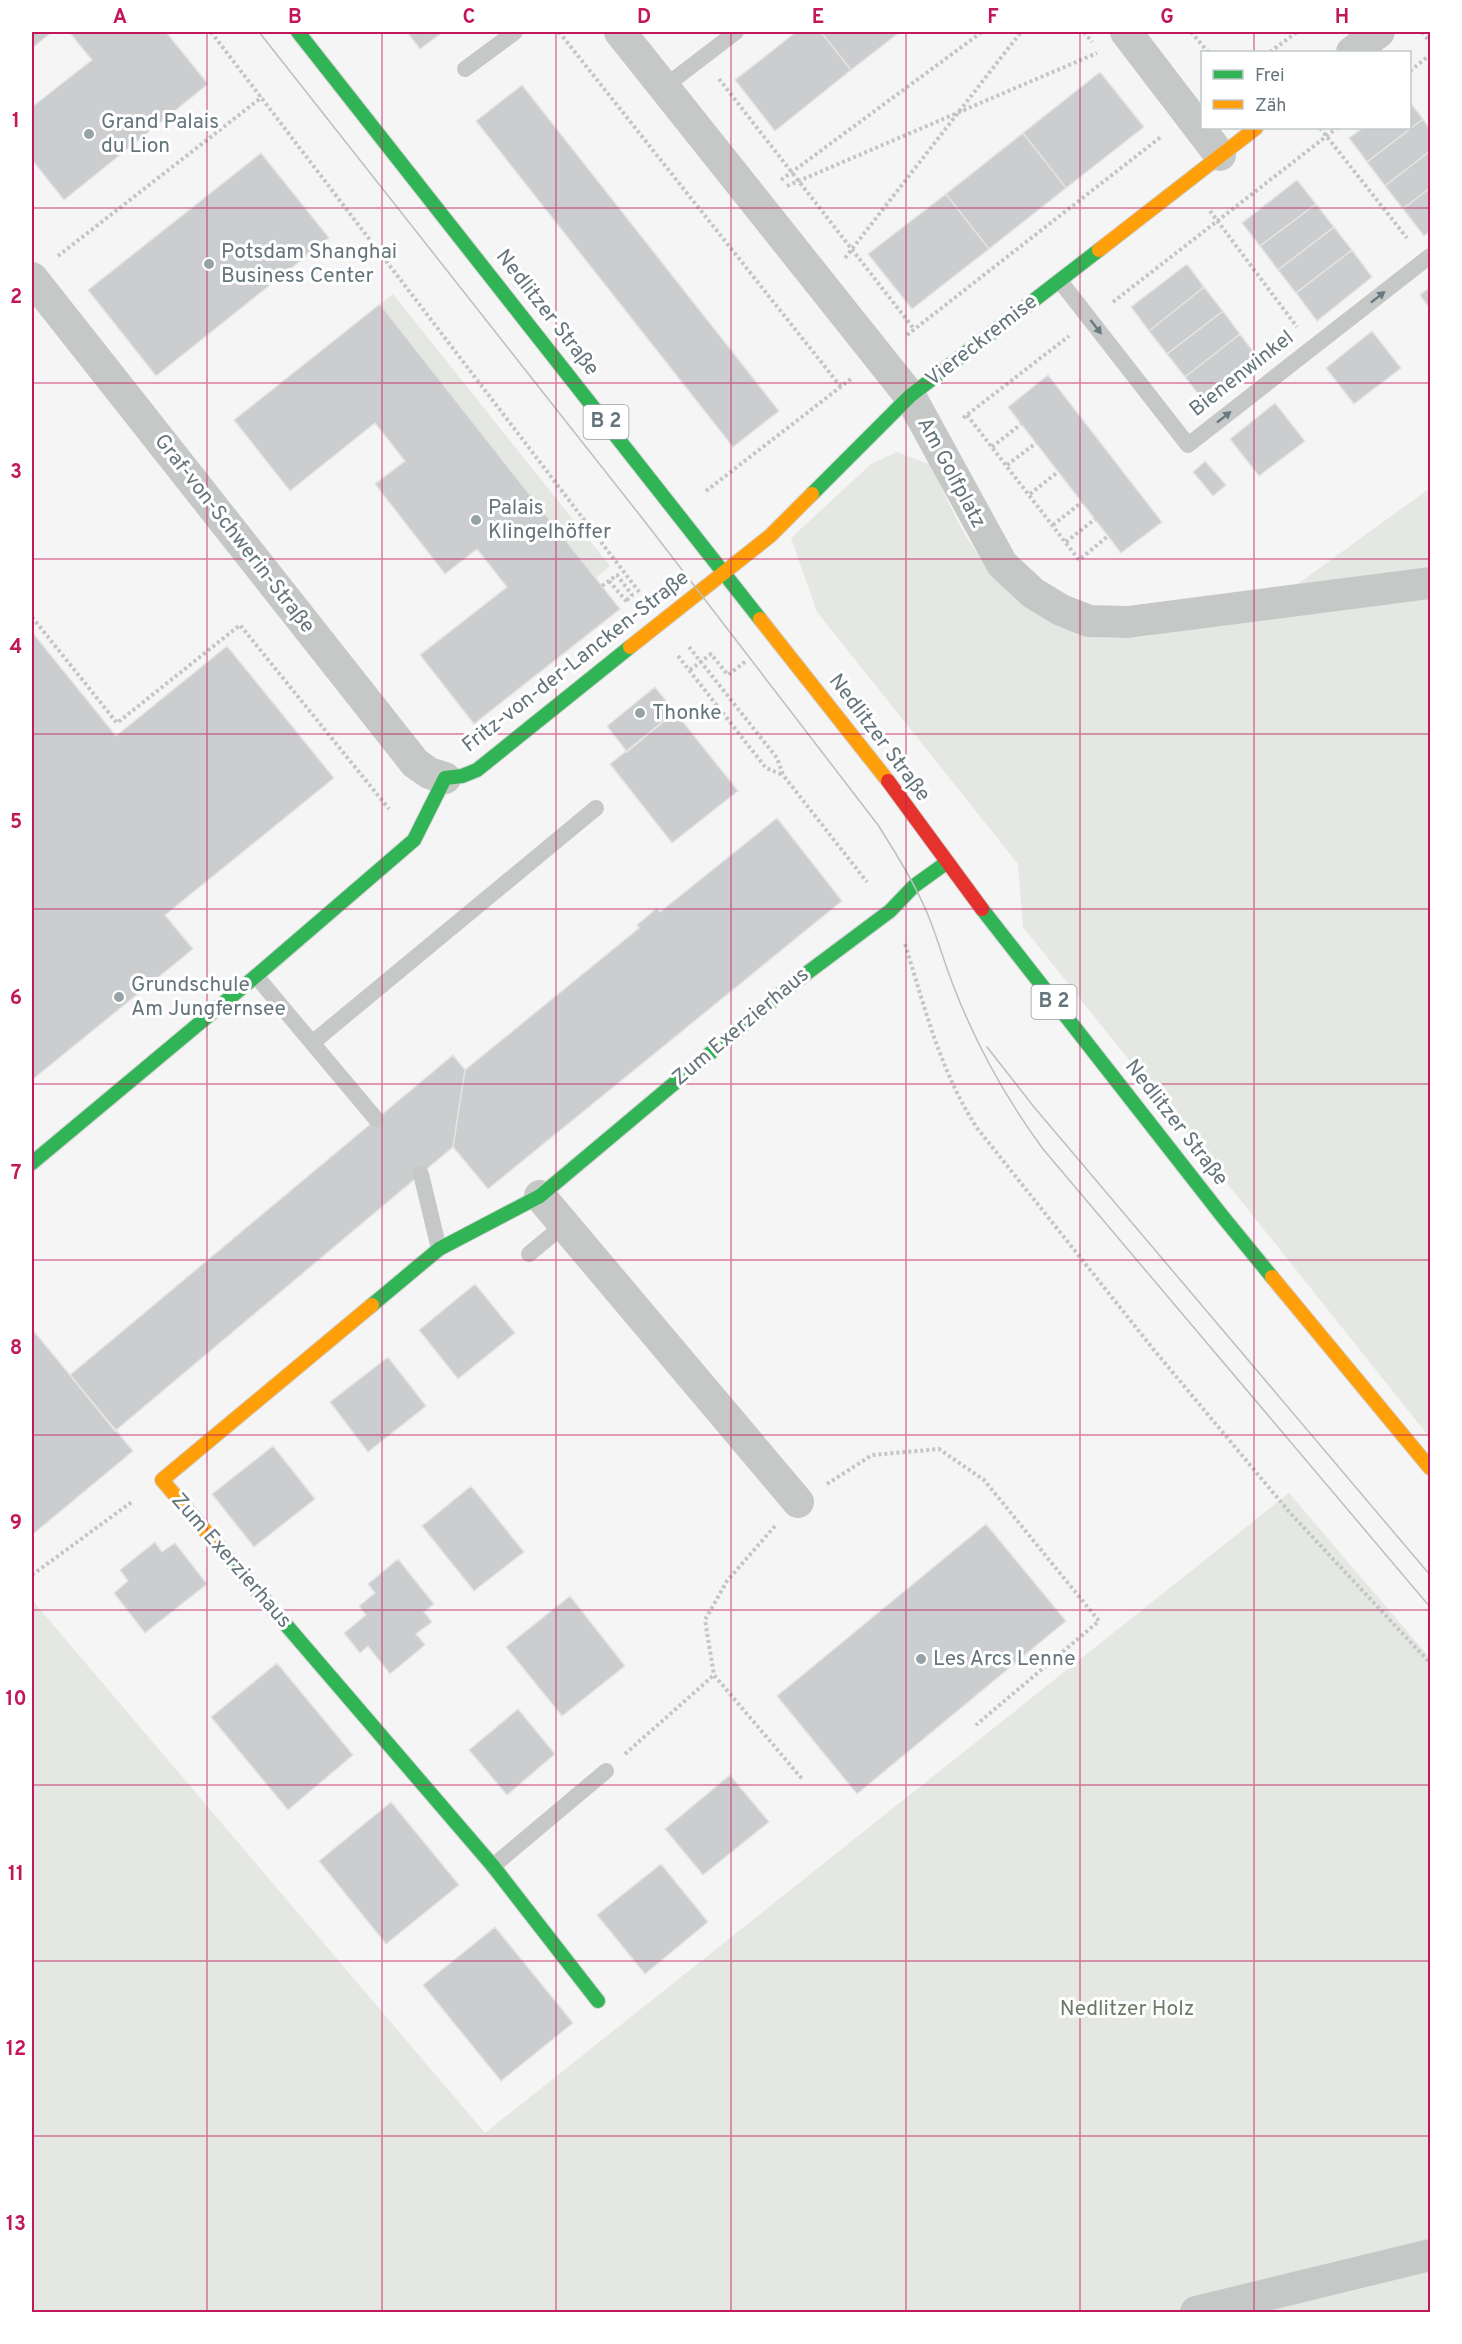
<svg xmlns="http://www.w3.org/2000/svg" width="1462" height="2344" viewBox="0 0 1462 2344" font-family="Overpass,sans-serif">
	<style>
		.green { fill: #e4e7e2 }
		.building { fill: #cccdce; stroke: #e4e4e4; stroke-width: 1.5 }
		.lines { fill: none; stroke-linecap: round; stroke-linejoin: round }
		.fast-casing { stroke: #d1d2d3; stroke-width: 16 }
		.slow-casing { stroke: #d1d2d3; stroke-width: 16 }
		.jam-casing { stroke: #d1d2d3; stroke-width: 16 }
		.path { stroke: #c4c5c6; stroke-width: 4; stroke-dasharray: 3 3; stroke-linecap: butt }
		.lane { stroke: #c6c8c8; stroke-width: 16 }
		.street { stroke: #c6c8c8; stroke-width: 32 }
		.fast { stroke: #30b455; stroke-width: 14 }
		.slow { stroke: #ff9f0a; stroke-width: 14 }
		.jam { stroke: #e5322d; stroke-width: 14 }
		.tram { stroke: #bcbfbf; stroke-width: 1.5 }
		.oneway { fill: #697980 }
		.grid { fill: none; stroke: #c2185b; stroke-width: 1.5; stroke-opacity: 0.55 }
		.poi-dot { fill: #97a2a6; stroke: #fff; stroke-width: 2 }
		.labels { text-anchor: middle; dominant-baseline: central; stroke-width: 6; stroke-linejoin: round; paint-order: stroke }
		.shield { fill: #fff; stroke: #929ea3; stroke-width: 1.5 }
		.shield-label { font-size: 20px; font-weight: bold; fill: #64757c }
		.poi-label { font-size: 21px; fill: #64757c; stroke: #fff; text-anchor: start }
		.street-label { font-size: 21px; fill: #64757c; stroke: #fff }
		.park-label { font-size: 21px; fill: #6d7a66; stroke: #fff }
		.neatline { fill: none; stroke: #c2185b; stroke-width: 2 }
		.grid-label { font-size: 20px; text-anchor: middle; font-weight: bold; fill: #c2185b }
	</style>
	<rect width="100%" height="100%" fill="#f5f5f5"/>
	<!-- green -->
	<path class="green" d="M393,294L610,566L596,578L380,304Z
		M897,452L931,465C944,492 956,522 973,547C1004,593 1050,634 1108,638C1119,639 1130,637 1140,637L1430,592V1438L1023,927L1018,864L817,612L791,538L871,464Z
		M1430,488V573L1288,591Z
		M1289,1493L1430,1658V2312H32V1600L485,2133Z"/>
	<!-- building -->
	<path class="building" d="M32,32H52L32,48Z
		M69,32H166L208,84L64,200L32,160V107L92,60Z
		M407,32H443L420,49Z
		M796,32H821L851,70L775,131L735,80Z
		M821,32H900L851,70Z
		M1100,72L1144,127L1066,188L1023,133Z
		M522,85L779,411L733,447L476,121Z
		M1410,102L1423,119L1367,162L1349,138L1363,128H1410Z
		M1423,119L1430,129V151L1385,186L1367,162Z
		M1023,133L1066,188L989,249L946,194Z
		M1430,151V188L1403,209L1385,186Z
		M261,153L329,238L156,376L88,290Z
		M1297,180L1316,204L1260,246L1242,223Z
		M1430,188V231L1424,236L1403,209Z
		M946,194L989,249L912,309L868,254Z
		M1316,204L1334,227L1278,270L1260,246Z
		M1334,227L1352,250L1296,293L1278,270Z
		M1352,250L1372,277L1317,321L1296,293Z
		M1187,264L1204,287L1149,331L1131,307Z
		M1204,287L1223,311L1167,354L1149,331Z
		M1430,287V309L1420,295Z
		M380,304L620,609L474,724L420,655L507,587L477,549L445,574L375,484L405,461L375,423L290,491L234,420Z
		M1223,311L1240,334L1185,377L1167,354Z
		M1372,331L1401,368L1354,404L1326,368Z
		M1240,334L1261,362L1206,404L1185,377Z
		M1048,375L1162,522L1121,553L1008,407Z
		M1275,403L1305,441L1259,476L1230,439Z
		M1205,461L1226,485L1213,496L1193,472Z
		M32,632L116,736L227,646L334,778L165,915L193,949L32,1080Z
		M655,687L675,712L627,752L607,726Z
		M675,712L738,791L672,843L610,764Z
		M777,818L842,901L488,1189L453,1147L465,1070L639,928L637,925L657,908L660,912Z
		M453,1055L465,1070L453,1147L115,1431L70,1375Z
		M475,1284L515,1333L458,1379L419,1330Z
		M32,1329L133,1451L32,1535Z
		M388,1357L426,1406L368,1452L330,1402Z
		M273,1446L315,1499L254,1547L212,1494Z
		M471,1486L524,1552L474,1591L422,1526Z
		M986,1524L1066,1621L857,1794L777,1696Z
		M155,1542L162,1552L175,1543L207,1584L145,1633L114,1593L128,1581L120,1570Z
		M398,1559L434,1604L424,1612L432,1622L416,1634L425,1645L390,1674L368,1646L360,1653L344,1633L366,1615L359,1606L375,1593L368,1584Z
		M570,1596L625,1666L562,1716L506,1647Z
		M277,1663L353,1755L288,1810L211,1717Z
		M518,1709L555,1754L507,1795L469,1750Z
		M730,1775L769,1822L703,1875L665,1829Z
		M391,1802L459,1885L386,1944L319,1861Z
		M661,1864L708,1922L645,1974L597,1915Z
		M495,1927L573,2023L501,2081L423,1985Z"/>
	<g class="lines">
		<defs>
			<path id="fast" d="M298,32L760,619
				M812,494L910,396L1099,250
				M982,909L1223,1217L1272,1277
				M32,1163L256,976L414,840L445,778L462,776L477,770L630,647
				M372,1305L439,1249L540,1196L795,982L890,911L914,886L946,863
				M226,1555L493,1866L598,2001"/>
			<path id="slow" d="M1099,250L1256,128
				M760,619L888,781
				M630,647L770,536L812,494
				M1272,1277L1430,1468
				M226,1555L162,1480L372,1305"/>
			<path id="jam" d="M888,781L982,909"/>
		</defs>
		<!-- fast casing -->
		<use href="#fast" class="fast-casing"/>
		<!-- slow casing -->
		<use href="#slow" class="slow-casing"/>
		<!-- jam casing -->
		<use href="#jam" class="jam-casing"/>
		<!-- path -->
		<path class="path" d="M211,32L640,593
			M559,32L841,387
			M1084,32L1092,42
			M1191,32L1208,52
			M1422,32L1430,42
			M1270,52L1297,32
			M1410,71L1430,55
			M719,79L914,329
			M1320,128L1407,238
			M781,180L982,32
			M787,186L1097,53
			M1210,211L1297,327
			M58,256L262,97
			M845,258L1021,32
			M1113,302L1337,128
			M907,335L1162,136
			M967,415L1079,560L1108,536
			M963,418L1069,336
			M992,447L1021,424
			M1007,465L1036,443
			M706,491L852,378
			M1030,494L1058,472
			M1053,525L1082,502
			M1066,542L1095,519
			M609,581L628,603
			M602,586L617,575L632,595L626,601
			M32,617L117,723L240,625L389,809
			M689,647L777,758L783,775L867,882
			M678,656L766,768L783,775
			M690,670L711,654L728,675L746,661
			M905,944C925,1008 940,1071 977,1128L1154,1350L1291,1514L1430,1663
			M827,1484L872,1455L939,1449L984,1480L1099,1621L976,1725
			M775,1526L727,1581L705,1620L714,1675L803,1780
			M32,1575L133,1501
			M625,1754L714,1675"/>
		<!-- lane -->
		<path class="lane" d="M465,69L515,32
			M664,87L736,32
			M1060,281L1188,445L1430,256
			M256,976L376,1119
			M312,1043L596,808
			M421,1174L439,1249
			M529,1254L564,1225
			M493,1866L606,1771"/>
		<!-- street -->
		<path class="street" d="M620,32L910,396L1002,564L1033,593L1061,610L1089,621L1128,622L1430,583
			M1126,32L1220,155
			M1352,52L1379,32
			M32,278L415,763L429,773L445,778
			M540,1196L798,1502
			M1196,2312L1430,2255"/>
		<!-- fast -->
		<use href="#fast" class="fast"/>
		<!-- slow -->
		<use href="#slow" class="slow"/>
		<!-- jam -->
		<use href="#jam" class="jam"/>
		<!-- tram -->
		<path class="tram" d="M259,32L646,523L878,825C895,852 912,879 925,908C937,935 944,963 955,990C977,1046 1007,1100 1043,1149L1430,1607
			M987,1047L1034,1107L1430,1575"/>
	</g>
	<!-- one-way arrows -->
	<defs><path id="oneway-solid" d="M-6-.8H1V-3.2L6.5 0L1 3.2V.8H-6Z" transform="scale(1.5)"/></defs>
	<g class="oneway">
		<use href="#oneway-solid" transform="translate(1378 297) rotate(-38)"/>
		<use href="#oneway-solid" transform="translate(1096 327) rotate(52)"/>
		<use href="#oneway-solid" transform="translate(1224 417) rotate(-38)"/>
	</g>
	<!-- grid -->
	<path class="grid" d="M207,32V2312M382,32V2312M556,32V2312M731,32V2312M906,32V2312M1080,32V2312M1254,32V52M1254,128V2312M32,208H1430M32,383H1430M32,559H1430M32,734H1430M32,909H1430M32,1084H1430M32,1260H1430M32,1435H1430M32,1610H1430M32,1785H1430M32,1961H1430M32,2136H1430"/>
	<!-- markers -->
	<g class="poi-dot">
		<circle cx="89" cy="134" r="6"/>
		<circle cx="209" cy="264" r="6"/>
		<circle cx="476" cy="520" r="6"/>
		<circle cx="640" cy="713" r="6"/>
		<circle cx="119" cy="997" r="6"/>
		<circle cx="921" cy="1659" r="6"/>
	</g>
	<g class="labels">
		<!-- shield labels -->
		<g class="shield">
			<rect x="583.5" y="405" width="45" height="34" rx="4.5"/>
			<rect x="1031.5" y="985" width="45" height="34" rx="4.5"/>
		</g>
		<g class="shield-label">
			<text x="606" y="422">B 2</text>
			<text x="1054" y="1002">B 2</text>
		</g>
		<!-- poi labels -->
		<g class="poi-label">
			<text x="101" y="122">Grand Palais<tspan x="101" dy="24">du Lion</tspan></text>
			<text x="221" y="252">Potsdam Shanghai<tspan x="221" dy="24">Business Center</tspan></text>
			<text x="488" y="508">Palais<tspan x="488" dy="24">Klingelhöffer</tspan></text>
			<text x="652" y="713">Thonke</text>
			<text x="131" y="985">Grundschule<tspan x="131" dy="24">Am Jungfernsee</tspan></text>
			<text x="933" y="1659">Les Arcs Lenne</text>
		</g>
		<!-- street labels -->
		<g class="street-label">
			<text transform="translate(547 313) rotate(52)">Nedlitzer Straße</text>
			<text transform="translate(982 341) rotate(-38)">Viereckremise</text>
			<text transform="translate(1242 374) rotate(-38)">Bienenwinkel</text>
			<text transform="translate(951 473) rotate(62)">Am Golfplatz</text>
			<text transform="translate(234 534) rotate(52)">Graf-von-Schwerin-Straße</text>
			<text transform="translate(576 662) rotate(-38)">Fritz-von-der-Lancken-Straße</text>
			<text transform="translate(879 738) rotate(53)">Nedlitzer Straße</text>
			<text transform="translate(741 1027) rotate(-40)">Zum Exerzierhaus</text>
			<text transform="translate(1176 1123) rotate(52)">Nedlitzer Straße</text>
			<text transform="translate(231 1561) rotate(49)">Zum Exerzierhaus</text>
		</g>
		<!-- park labels -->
		<g class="park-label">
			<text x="1127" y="2009">Nedlitzer Holz</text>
		</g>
	</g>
	<!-- border -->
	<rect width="1462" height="2344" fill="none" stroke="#ffffff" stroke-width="66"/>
	<!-- legend -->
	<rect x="1201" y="51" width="210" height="78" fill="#ffffff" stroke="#c1c8cb" stroke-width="1.5"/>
	<rect x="1213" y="70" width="30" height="9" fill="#30b455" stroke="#c1c8cb" stroke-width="1.5"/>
	<text x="1255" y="81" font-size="18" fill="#64757c">Frei</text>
	<rect x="1213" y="100" width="30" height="9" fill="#ff9f0a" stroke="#c1c8cb" stroke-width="1.5"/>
	<text x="1255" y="111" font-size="18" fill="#64757c">Zäh</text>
	<rect x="33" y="33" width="1396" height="2278" class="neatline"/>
	<g class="grid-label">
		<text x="120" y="23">A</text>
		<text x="295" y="23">B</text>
		<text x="469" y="23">C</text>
		<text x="644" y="23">D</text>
		<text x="818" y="23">E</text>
		<text x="993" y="23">F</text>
		<text x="1167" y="23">G</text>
		<text x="1342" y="23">H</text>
		<text x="16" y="127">1</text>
		<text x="16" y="303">2</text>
		<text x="16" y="478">3</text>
		<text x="16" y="653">4</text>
		<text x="16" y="828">5</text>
		<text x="16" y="1004">6</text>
		<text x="16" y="1179">7</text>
		<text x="16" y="1354">8</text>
		<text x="16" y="1529">9</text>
		<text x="16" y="1705">10</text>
		<text x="16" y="1880">11</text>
		<text x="16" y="2055">12</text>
		<text x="16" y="2230">13</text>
	</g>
</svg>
